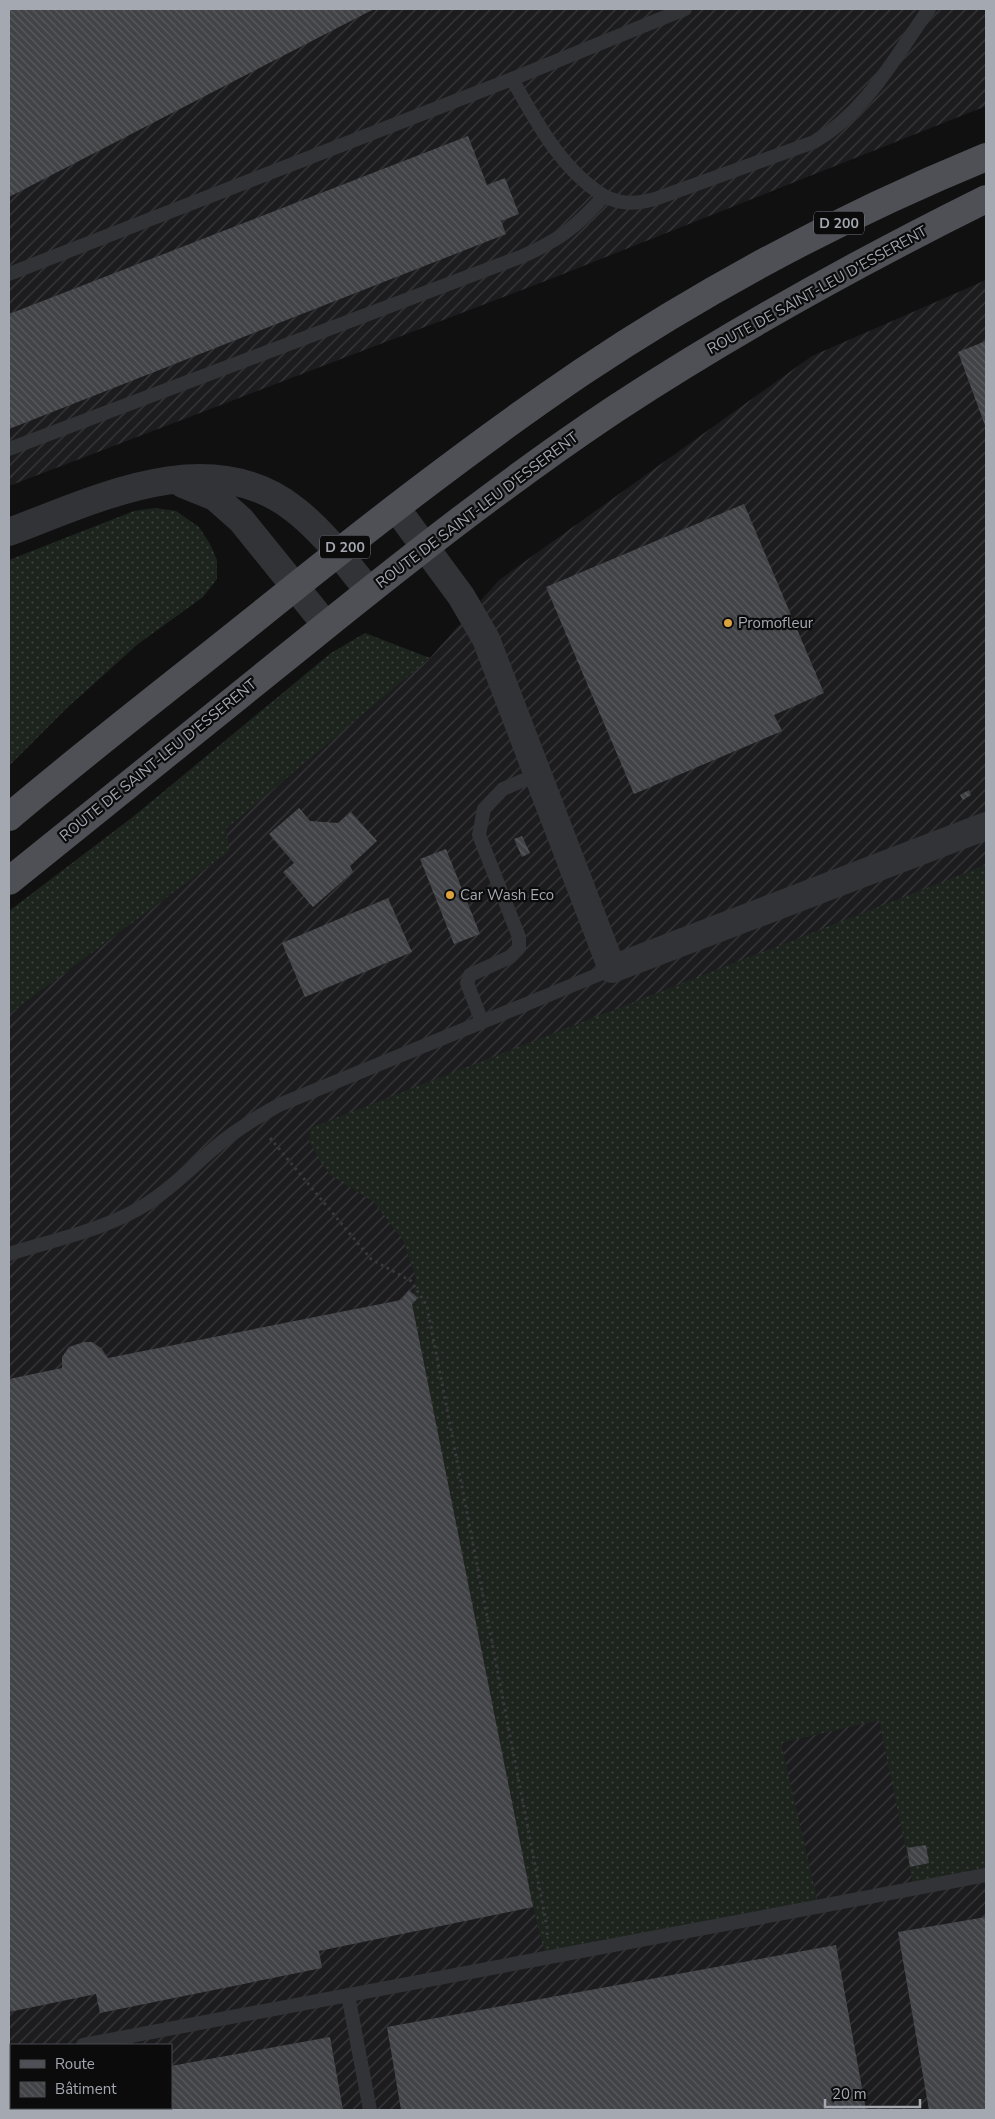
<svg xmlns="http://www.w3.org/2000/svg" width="995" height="2119" viewBox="0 0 995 2119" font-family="'Nunito Sans',sans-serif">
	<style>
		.industrial { fill: url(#industrial-furrows); fill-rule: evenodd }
		.grass { fill: url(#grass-dots) }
		.building { fill: url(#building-back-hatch) }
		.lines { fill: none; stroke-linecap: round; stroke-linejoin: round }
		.path { stroke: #38393d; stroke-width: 3; stroke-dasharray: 2.5 4; stroke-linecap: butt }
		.service { stroke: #323336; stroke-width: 14 }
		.minor { stroke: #323336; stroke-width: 28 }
		.primary { stroke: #4e5055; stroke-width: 28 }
		.poi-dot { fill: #dca23e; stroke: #0b0b0c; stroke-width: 2 }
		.labels { text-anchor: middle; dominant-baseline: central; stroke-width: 4.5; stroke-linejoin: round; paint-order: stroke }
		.shield { fill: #0b0b0c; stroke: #757980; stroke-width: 1 }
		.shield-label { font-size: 14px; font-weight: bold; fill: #a3a8b1 }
		.street-label { font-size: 15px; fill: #a3a8b1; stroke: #0b0b0c }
		.poi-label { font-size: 15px; fill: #a3a8b1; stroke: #0b0b0c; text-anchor: start }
	</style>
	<defs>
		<pattern id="industrial-furrows" width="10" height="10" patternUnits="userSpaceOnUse" patternTransform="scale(1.25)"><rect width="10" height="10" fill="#1c1c1e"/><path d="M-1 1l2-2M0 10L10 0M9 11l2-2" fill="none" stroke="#3a3a3c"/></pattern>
		<pattern id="grass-dots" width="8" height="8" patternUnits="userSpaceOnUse" patternTransform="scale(1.25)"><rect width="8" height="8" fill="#1d241e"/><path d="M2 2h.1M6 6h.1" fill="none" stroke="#3b413c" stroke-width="1.8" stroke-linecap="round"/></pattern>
		<pattern id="building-back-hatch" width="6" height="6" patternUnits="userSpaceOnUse" patternTransform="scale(1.25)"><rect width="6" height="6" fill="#424347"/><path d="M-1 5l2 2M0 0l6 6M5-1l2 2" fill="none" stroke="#5a5b5f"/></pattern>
	</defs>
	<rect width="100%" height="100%" fill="#101011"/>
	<!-- industrial -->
	<path class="industrial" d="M9,9H986V106L553,278L9,486Z
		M986,280V2110H9V1014L230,851L225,829L430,658L499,580L812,356ZM11,2045H171V2108H11Z"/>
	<!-- grass -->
	<path class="grass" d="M155,508L176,511L199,527L210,544L217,560V579L203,597L138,644L68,707L9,766V560L134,511Z
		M365,633L430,658L226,829L230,851L9,1014V911L134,816L331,653Z
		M986,865V1875L914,1889L879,1720L781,1743L819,1907L546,1958L533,1907L412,1304L416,1278L403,1240L374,1202L330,1175L320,1161L309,1141L310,1128Z"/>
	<!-- building -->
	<path class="building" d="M9,9H374L9,197Z
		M468,136L487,185L505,178L519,214L501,221L506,234L9,429V314Z
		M986,341V428L958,352Z
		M744,504L824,693L774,715L782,731L634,794L546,587Z
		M969,790L971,795L963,800L960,795Z
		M299,808L310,821L338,823L351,812L377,841L350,866L353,872L313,907L283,872L294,863L269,834Z
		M522,836L530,853L522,857L514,839Z
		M446,849L480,934L454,944L420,859Z
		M388,898L412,952L305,997L282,943Z
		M409,1290L418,1298L412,1304L533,1907L319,1951L322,1968L100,2013L96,1994L9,2012V1379L62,1368V1357L69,1347L84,1342H92L101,1348L108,1358L401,1300Z
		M926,1845L929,1863L910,1867L907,1848Z
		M986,1917V2110H929L898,1932Z
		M836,1945L866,2110H401L387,2027Z
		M330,2037L343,2110H83L82,2108H171V2066Z"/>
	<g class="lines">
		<!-- path -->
		<path class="path" d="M270,1138L371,1259L411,1281L427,1306L547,1927V1935"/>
		<!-- service -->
		<path class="service" d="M512,79L685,9
			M604,196C622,205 636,204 655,199L814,142C866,112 895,57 929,9
			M9,274L512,79C537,123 561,169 604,196C576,227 561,239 523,256L9,449
			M482,1022L467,983L470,975L510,957L519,948V937L479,835L484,809L503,789L538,774
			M9,1254C53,1240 109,1229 148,1203C172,1188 191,1168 212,1150C233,1132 255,1118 279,1105L612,969
			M348,1995L370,2110
			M83,2045L986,1875
			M9,2059H11"/>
		<!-- minor -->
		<path class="minor" d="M183,484L215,497L241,520L326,625
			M396,508L461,596L486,639L612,969L986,826
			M9,532C95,500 209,442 294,509C324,532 345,562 369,591"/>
		<!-- primary -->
		<path class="primary" d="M9,817C87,751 169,688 250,623C358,536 467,450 582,372C709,287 845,215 986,157
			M9,881C110,799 211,717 313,636C411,557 510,479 615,409C734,331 859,262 986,199"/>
	</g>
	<!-- markers -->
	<g class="poi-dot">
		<circle cx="728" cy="623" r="5"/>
		<circle cx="450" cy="895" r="5"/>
	</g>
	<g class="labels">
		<!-- shield labels -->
		<g class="shield">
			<rect x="814" y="211.5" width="50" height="23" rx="4"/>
			<rect x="320" y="535.5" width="50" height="23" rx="4"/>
		</g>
		<g class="shield-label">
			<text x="839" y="223">D 200</text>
			<text x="345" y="547">D 200</text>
		</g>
		<!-- street labels -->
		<g class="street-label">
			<text transform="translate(817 290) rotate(-29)">ROUTE DE SAINT-LEU D'ESSERENT</text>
			<text transform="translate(477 510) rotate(-37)">ROUTE DE SAINT-LEU D'ESSERENT</text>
			<text transform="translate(158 760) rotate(-39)">ROUTE DE SAINT-LEU D'ESSERENT</text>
		</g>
		<!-- poi labels -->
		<g class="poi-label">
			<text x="738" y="623">Promofleur</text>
			<text x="460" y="895">Car Wash Eco</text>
		</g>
	</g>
	<!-- border -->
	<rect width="995" height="2119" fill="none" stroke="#a3a8b1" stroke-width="20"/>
	<!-- legend -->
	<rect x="10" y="2044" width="162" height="65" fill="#0b0b0c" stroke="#484a4e"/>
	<rect x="20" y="2060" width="25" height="8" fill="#4e5055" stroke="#484a4e"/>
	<text x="55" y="2069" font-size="15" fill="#a3a8b1">Route</text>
	<rect x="20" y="2082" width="25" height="15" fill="url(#building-back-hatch)" stroke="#484a4e"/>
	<text x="55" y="2094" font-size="15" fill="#a3a8b1">Bâtiment</text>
	<!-- scale -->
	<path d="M825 2099v8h95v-8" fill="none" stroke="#a3a8b1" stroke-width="2.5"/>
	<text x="832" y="2099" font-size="15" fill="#a3a8b1" stroke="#0b0b0c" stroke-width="4" paint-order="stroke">20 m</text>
</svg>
